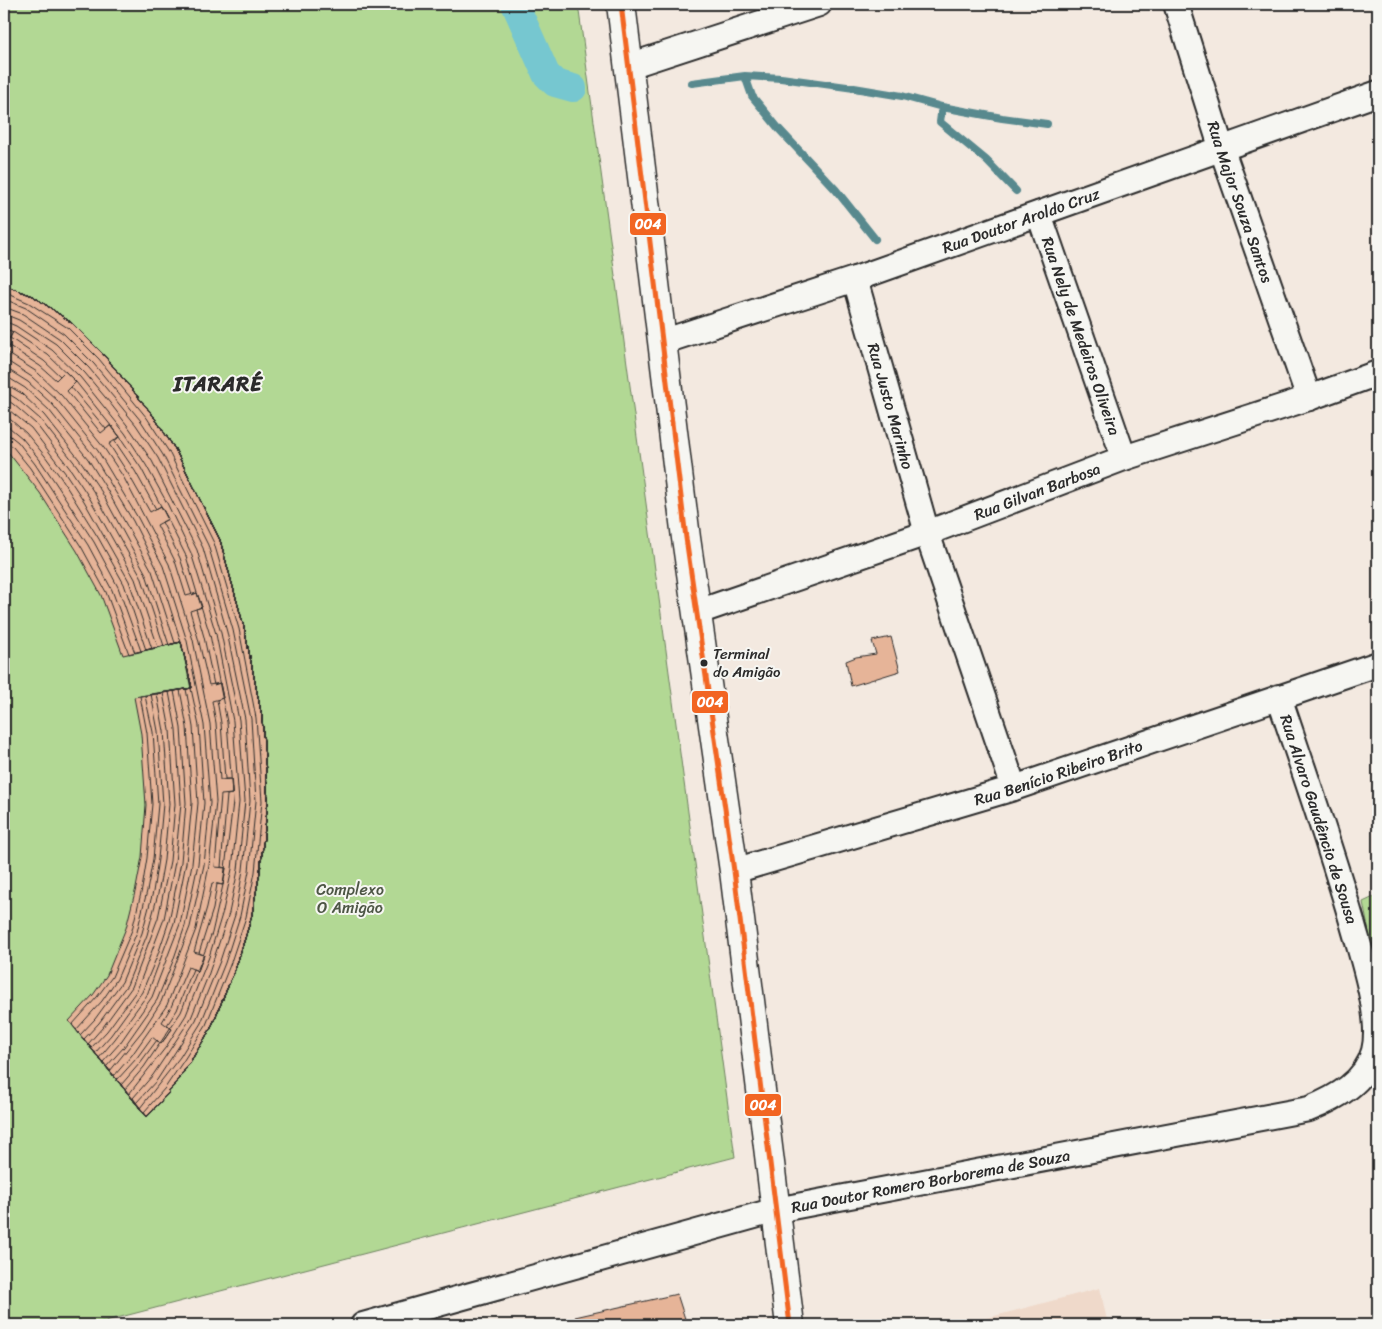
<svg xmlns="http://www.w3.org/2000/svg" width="1382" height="1329" viewBox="0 0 1382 1329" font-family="Sriracha,sans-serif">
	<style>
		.built { fill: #efd9ca }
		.green { fill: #b2d894; stroke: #6e8260 }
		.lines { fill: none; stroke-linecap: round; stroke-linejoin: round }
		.stream { stroke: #58898e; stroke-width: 8 }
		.canal { stroke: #76c7d0; stroke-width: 28 }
		.building { fill: #e6b498; stroke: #2b2b2b }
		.street-casing { stroke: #2b2b2b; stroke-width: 28 }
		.secondary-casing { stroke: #2b2b2b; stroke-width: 31 }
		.street { stroke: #f6f6f2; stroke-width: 24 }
		.secondary { stroke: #f6f6f2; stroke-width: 28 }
		.bus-1-casing { stroke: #f6f6f2; stroke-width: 9 }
		.bus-1 { stroke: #f26522; stroke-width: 5 }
		.bus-dot { fill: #2b2b2b; stroke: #f6f6f2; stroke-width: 2 }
		.labels { text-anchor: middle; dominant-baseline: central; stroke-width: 4; stroke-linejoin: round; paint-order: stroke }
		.bus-label { font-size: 15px; fill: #2b2b2b; stroke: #f6f6f2; text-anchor: start }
		.street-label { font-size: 16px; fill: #2b2b2b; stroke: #f6f6f2 }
		.park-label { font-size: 16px; fill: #4d5645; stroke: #f6f6f2 }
		.district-label { font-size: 21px; font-weight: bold; letter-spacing: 1px; fill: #2b2b2b; stroke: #f6f6f2 }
		.line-badge { stroke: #f6f6f2; stroke-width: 2 }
		.badge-label { font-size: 14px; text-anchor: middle; font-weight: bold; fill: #fff }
	</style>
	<rect width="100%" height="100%" fill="#f3e9e0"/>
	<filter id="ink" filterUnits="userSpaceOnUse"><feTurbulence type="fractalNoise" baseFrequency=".02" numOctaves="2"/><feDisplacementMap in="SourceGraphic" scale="10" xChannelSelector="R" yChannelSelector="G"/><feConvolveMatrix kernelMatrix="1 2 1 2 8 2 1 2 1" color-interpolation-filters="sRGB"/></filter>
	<g filter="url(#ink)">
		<!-- built -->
		<path class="built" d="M1100,1288L1108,1325H961Z"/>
		<!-- green -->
		<path class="green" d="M4,4H578L735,1157L90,1325H4Z
			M1378,895V978L1363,902Z"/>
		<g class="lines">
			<!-- stream -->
			<path class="stream" d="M745,76L752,96L779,129L836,190L875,239
				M692,83L745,76L781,78L854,88L902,96L942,107L1002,118L1047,124
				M942,107L940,122L986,160L1016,191"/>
			<!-- canal -->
			<path class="canal" d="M515,4L546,74L555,83L573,88"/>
		</g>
		<!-- building -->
		<path class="building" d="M4,285L33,296L72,323L103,354L130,387L152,414L175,449L220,540L244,627L262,717L268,801L260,872L251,919L236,967L211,1028L189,1064L169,1092L147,1117L110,1071L143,1030L161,1002L190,927L204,865L210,803L204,725L187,641L174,600L163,566L138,518L98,451L58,401L32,377L4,359Z
			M4,285L33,296L72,323L103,354L130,387L152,414L175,449L220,540L244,627L262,717L268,801L260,872L251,919L236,967L211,1028L189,1064L169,1092L147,1117L106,1067L124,1047L157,1000L173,961L185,926L198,864L204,803L199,726L181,642L168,601L157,569L133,521L93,455L53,405L28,382L4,367Z
			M4,285L33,296L72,323L103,354L130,387L152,414L175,449L220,540L244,627L262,717L268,801L260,872L251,919L236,967L211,1028L189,1064L169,1092L147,1117L136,1103L157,1080L196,1020L220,961L235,915L243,870L250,801L245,719L227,632L203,548L158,458L136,425L115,399L89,368L60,339L23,314L4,307Z
			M4,285L33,296L72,323L103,354L130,387L152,414L175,449L220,540L244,627L262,717L268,801L260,872L251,919L236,967L211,1028L189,1064L169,1092L147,1117L114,1076L132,1055L167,1005L196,929L209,866L216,802L210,724L193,640L169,564L124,478L104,448L62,396L37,372L4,351Z
			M4,285L33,296L72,323L103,354L130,387L152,414L175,449L220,540L244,627L262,717L268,801L260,872L251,919L236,967L211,1028L189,1064L169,1092L147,1117L129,1094L166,1047L186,1015L209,957L223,911L232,869L239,802L233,721L216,634L203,591L191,553L167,503L146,465L125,433L80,377L52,350L16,326L4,321Z
			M4,285L33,296L72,323L103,354L130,387L152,414L175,449L220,540L244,627L262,717L268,801L260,872L251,919L236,967L211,1028L189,1064L169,1092L147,1117L133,1098L153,1075L191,1018L208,976L229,913L238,870L245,801L239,720L221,633L197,550L152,461L130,429L110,403L85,373L56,344L19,320L4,314Z
			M4,285L33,296L72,323L103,354L130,387L152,414L175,449L220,540L244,627L262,717L268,801L260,872L251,919L236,967L211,1028L189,1064L169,1092L147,1117L140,1108L180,1057L201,1023L225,963L240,916L249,871L256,801L251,719L233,630L208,545L163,455L141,421L94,364L64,334L26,308L4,299Z
			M4,285L33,296L72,323L103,354L130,387L152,414L175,449L220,540L244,627L262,717L268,801L260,872L251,919L236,967L211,1028L189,1064L169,1092L147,1117L144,1112L165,1088L184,1060L206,1025L230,965L246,917L255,872L262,801L256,718L239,629L214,543L169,452L147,418L99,359L68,328L29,303L4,292Z
			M4,285L33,296L72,323L103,354L130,387L152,414L175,449L220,540L244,627L262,717L268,801L260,872L251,919L236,967L211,1028L189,1064L169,1092L147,1117L103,1062L120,1043L152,997L180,924L192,864L198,803L193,727L186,689L192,688L181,642L175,643L152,571L106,488L88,459L49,410L25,388L4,375Z
			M4,285L33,296L72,323L103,354L130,387L152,414L175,449L220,540L244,627L262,717L268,801L260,872L251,919L236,967L211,1028L189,1064L169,1092L147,1117L99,1058L115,1039L147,995L174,923L186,863L192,803L187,727L180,690L192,688L181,642L169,645L146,574L101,491L82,463L44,415L21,393L4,383Z
			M4,285L33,296L72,323L103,354L130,387L152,414L175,449L220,540L244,627L262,717L268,801L260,872L251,919L236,967L211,1028L189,1064L169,1092L147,1117L95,1053L111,1035L142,992L158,954L169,921L181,862L186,803L181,728L174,691L192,688L181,642L164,646L141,576L95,494L77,466L40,419L17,399L4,391Z
			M4,285L33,296L72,323L103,354L130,387L152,414L175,449L220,540L244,627L262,717L268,801L260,872L251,919L236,967L211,1028L189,1064L169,1092L147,1117L91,1048L107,1031L137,990L164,919L175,862L181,804L176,729L169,692L192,688L181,642L158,647L135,579L89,497L71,470L36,424L13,404L4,398Z
			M4,285L33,296L72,323L103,354L130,387L152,414L175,449L220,540L244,627L262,717L268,801L260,872L251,919L236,967L211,1028L189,1064L169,1092L147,1117L125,1089L144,1067L181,1012L212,933L223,885L233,802L227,722L210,635L197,593L186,556L161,506L141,468L120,437L76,382L48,355L13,332L4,329Z
			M4,285L33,296L72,323L103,354L130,387L152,414L175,449L220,540L244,627L262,717L268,801L260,872L251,919L236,967L211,1028L189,1064L169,1092L147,1117L84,1039L99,1023L127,985L147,935L158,894L164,860L169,804L164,731L157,694L192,688L181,642L146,650L124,584L99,539L61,478L45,456L26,433L4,414Z
			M4,285L33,296L72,323L103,354L130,387L152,414L175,449L220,540L244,627L262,717L268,801L260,872L251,919L236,967L211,1028L189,1064L169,1092L147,1117L88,1044L103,1027L132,987L158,918L170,861L175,804L170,730L163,693L192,688L181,642L152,649L129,581L84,501L66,474L31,428L4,406Z
			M4,285L33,296L72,323L103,354L130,387L152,414L175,449L220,540L244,627L262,717L268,801L260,872L251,919L236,967L211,1028L189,1064L169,1092L147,1117L80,1035L95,1019L122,982L142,933L153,892L158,859L163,804L158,731L151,694L192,688L181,642L141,651L118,587L94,542L55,482L40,460L22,438L4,423Z
			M4,285L33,296L72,323L103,354L130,387L152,414L175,449L220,540L244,627L262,717L268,801L260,872L251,919L236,967L211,1028L189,1064L169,1092L147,1117L76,1030L102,1001L117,979L137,932L147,891L153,859L158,804L153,732L145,696L192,688L181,642L135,653L112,590L88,545L35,464L18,442L4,431Z
			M4,285L33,296L72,323L103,354L130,387L152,414L175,449L220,540L244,627L262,717L268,801L260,872L251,919L236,967L211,1028L189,1064L169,1092L147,1117L72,1025L97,997L112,977L132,930L142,889L147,858L152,804L147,733L140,696L192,688L181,642L129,654L106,592L82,548L30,468L13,447L4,440Z
			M4,285L33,296L72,323L103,354L130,387L152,414L175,449L220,540L244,627L262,717L268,801L260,872L251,919L236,967L211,1028L189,1064L169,1092L147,1117L69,1021L93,995L107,975L126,928L136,888L142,857L146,805L141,734L134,697L192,688L181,642L123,655L101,595L77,551L40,493L8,452L4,448Z
			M4,285L33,296L72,323L103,354L130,387L152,414L175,449L220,540L244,627L262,717L268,801L260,872L251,919L236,967L211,1028L189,1064L169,1092L147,1117L121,1085L140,1063L157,1040L161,1044L172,1029L167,1025L177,1010L193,969L198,971L204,955L199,953L213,909L217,884L223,885L226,868L221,867L227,795L232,794L231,779H225L221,723L217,700L223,698L220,683L214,685L204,637L196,609L202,607L197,593L192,595L180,558L162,522L168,519L161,506L156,509L135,471L114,440L120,437L111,425L106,429L71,387L76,382L65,371L60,376L44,361L10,338L13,332L4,328Z
			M4,285L33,296L72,323L103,354L130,387L152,414L175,449L220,540L244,627L262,717L268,801L260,872L251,919L236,967L211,1028L189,1064L169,1092L147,1117L117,1080L136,1059L152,1037L161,1044L172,1029L162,1022L171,1007L188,967L198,971L204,955L194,952L207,907L212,883L223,885L226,868L215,867L221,795L232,794L231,779L220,780L216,723L212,701L223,698L220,683L209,685L198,638L190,611L202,607L197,593L186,596L175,561L157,525L168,519L161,506L150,512L129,475L109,444L120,437L111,425L101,433L67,391L76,382L65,371L56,380L40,366L6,344L13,332L4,328Z
			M891,637L900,671L851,686L846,661L856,657L876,654L872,641Z
			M677,1294L687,1325H578L575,1317Z"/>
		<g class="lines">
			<defs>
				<g id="street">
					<path id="s1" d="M1176,4L1222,150L1309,398"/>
					<path d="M629,66L819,4"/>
					<path id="s2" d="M1039,214L1124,458"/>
					<path id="s3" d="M855,279L927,533L1014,788"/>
					<path id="s4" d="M662,342L855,279L1378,93"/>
					<path id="s5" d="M698,612L927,533L1124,458L1309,398L1378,373"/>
					<path id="s6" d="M734,871L1014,788L1378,664"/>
					<path id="s7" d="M363,1325L776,1210L1309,1109C1336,1098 1366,1082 1374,1051C1382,1020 1364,963 1355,932C1333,853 1305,775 1279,697"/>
				</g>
				<path id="secondary" d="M621,4L686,538L734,871L790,1325"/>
			</defs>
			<!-- street casing -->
			<use href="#street" class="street-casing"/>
			<!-- secondary casing -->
			<use href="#secondary" class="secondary-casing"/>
			<!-- street -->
			<use href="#street" class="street"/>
			<!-- secondary -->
			<use href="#secondary" class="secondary"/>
			<defs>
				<path id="bus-1" d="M621,4L686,538L734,871L790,1325"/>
			</defs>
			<!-- bus-1 casing -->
			<use href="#bus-1" class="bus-1-casing"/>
			<!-- bus-1 -->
			<use href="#bus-1" class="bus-1"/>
		</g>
	</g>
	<!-- markers -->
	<circle class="bus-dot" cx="704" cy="663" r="4.5"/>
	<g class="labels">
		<!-- bus labels -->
		<g class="bus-label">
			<text x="713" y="654">Terminal<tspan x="713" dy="18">do Amigão</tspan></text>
		</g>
		<!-- street labels -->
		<g class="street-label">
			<text stroke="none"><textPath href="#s1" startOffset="208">Rua Major Souza Santos</textPath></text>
			<text stroke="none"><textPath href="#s4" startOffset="379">Rua Doutor Aroldo Cruz</textPath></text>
			<text stroke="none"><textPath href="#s2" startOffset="129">Rua Nely de Medeiros Oliveira</textPath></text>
			<text stroke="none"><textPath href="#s3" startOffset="132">Rua Justo Marinho</textPath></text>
			<text stroke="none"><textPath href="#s5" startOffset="360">Rua Gilvan Barbosa</textPath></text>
			<text stroke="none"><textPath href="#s6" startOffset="339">Rua Benício Ribeiro Brito</textPath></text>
			<text transform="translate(1319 819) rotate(72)">Rua Alvaro Gaudêncio de Sousa</text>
			<text stroke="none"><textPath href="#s7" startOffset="586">Rua Doutor Romero Borborema de Souza</textPath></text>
		</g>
		<!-- park labels -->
		<g class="park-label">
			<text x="350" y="889">Complexo<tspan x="350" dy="18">O Amigão</tspan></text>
		</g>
		<!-- district labels -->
		<g class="district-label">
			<text x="218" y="384">ITARARÉ</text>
		</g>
	</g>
	<g class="line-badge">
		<rect x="629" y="212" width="38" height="24" rx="5" fill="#f26522"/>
		<rect x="691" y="690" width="38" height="24" rx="5" fill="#f26522"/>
		<rect x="744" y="1093" width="38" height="24" rx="5" fill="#f26522"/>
	</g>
	<g class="badge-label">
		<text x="648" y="229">004</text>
		<text x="710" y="707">004</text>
		<text x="763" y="1110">004</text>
	</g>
	<!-- margin -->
	<rect width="1382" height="1329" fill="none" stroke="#f6f6f2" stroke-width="20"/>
	<rect x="10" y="10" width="1362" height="1309" fill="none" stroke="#2b2b2b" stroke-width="2" filter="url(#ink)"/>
</svg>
